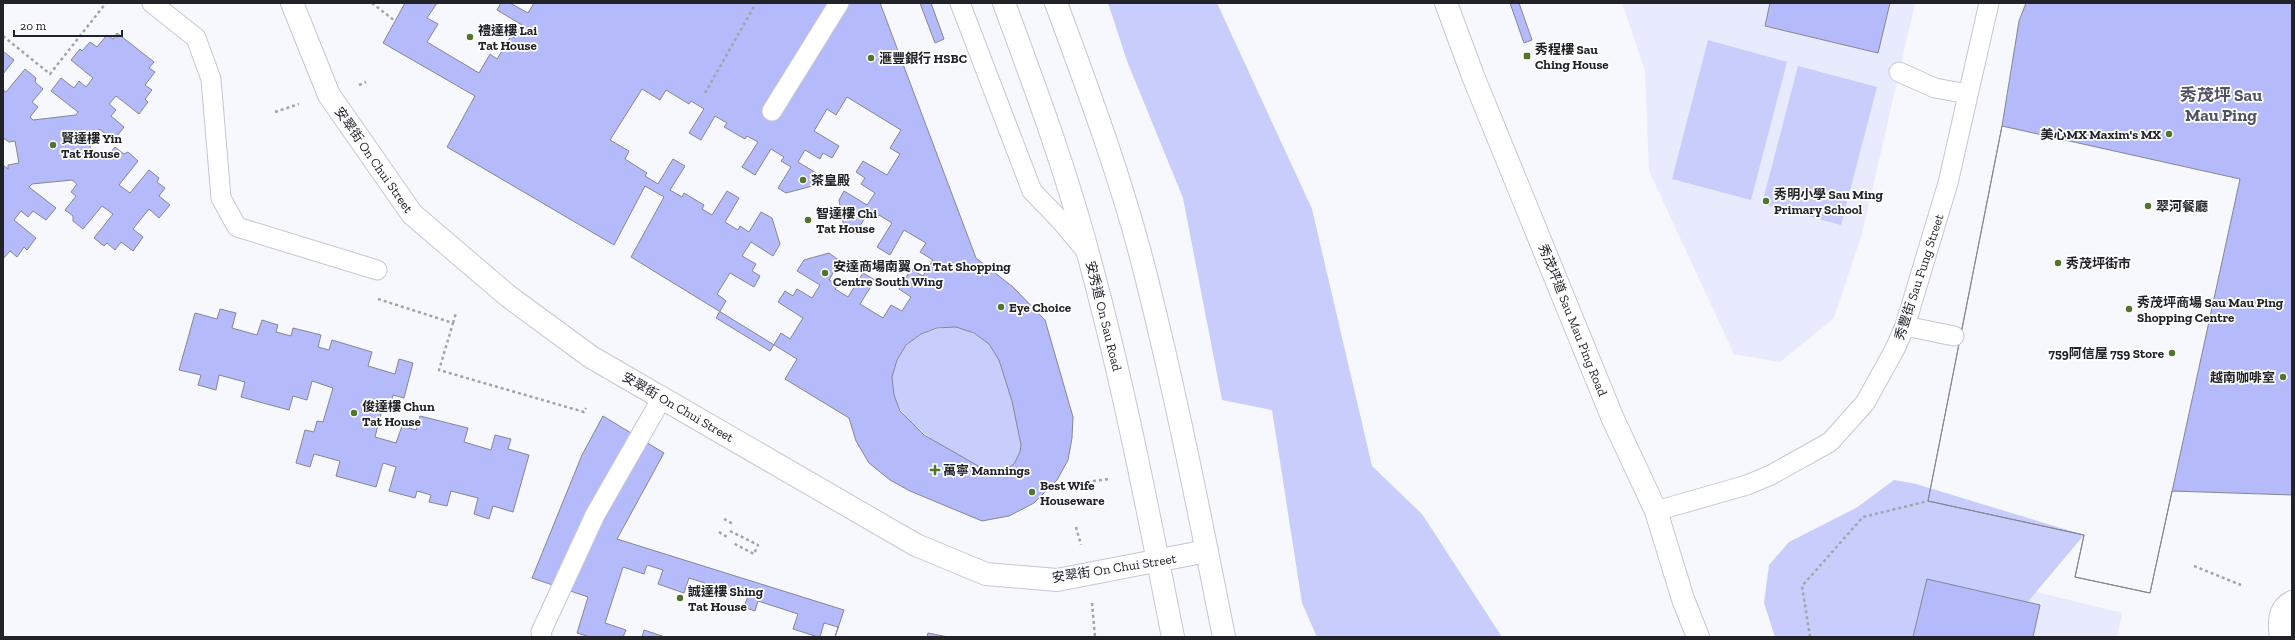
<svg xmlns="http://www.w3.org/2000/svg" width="2295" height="640" viewBox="0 0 2295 640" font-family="'Zilla Slab','Noto Sans TC',serif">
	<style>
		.built { fill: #e8eafd }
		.green { fill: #c9cdfc }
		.building { fill: #b5bafa; stroke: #858695; fill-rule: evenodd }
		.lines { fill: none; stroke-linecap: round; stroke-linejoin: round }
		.service-casing { stroke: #c5c7d7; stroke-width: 21 }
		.minor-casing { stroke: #c5c7d7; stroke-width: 24 }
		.secondary-casing { stroke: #c5c7d7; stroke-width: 24 }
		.path { stroke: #a3a4aa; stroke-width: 2.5; stroke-dasharray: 3 3; stroke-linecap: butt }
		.service { stroke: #fff; stroke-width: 19 }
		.minor { stroke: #fff; stroke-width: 22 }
		.secondary { stroke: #fff; stroke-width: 22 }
		.poi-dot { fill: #52742c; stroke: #fff; stroke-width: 1.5 }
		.labels { text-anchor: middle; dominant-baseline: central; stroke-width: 3.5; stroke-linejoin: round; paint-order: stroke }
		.poi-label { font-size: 13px; font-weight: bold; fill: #222329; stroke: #fff; text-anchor: start }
		.street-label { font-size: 13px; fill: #222329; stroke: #fff }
		.district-label { font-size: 17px; font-weight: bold; fill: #525360; stroke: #fff }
	</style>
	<rect width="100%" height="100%" fill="#f7f7fe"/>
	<!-- built -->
	<path class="built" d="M1622,3H1915L1863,230L1834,318L1780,362L1734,354L1649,171L1645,71Z
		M1912,561L2122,613L2117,637H1896Z"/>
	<!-- green -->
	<path class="green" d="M1108,3H1217L1312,209L1372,466L1422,514L1502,637H1317L1302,603L1272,410L1222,400L1183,198L1127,61Z
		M1708,40L1787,62L1751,200L1672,179Z
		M1798,66L1877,87L1841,225L1762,204Z
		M956,327C968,331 980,335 989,344C1009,366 1015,416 1021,445C1020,458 1012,471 997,472C984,473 972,462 961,456C924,437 869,402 901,353C914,333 933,328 956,327Z
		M1894,480L1916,484L2084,535L1998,637H1775L1764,603L1769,565L1789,542L1856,508Z"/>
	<!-- building -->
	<path class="building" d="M405,3H880L976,258L1013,287L1045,320L1073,417L1072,438L1068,460L1057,480L1034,503L1009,516L982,521L910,491L890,480L869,463L856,441L849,418L785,379L797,359L631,257L664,197L645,186L614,245L447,147L475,96L383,43ZM956,327L974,333L989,344L999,360L1012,401L1021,445L1020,452L1014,464L1002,471H987L924,435L900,411L894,395L892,377L897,360L906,345L921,334L937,328Z
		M437,3H501L497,10L522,25L515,38L511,36L497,59L490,54L479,73L427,42L438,24L427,18Z
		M510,3H534L528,13Z
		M920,3H931L944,39L935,43Z
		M1510,3H1519L1532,40L1524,43Z
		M1770,3H1890L1878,53L1765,26Z
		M2026,3H2292V495L2172,491L2150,593L2075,577L2084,535L1928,501L2002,126L2019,21Z
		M117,33L154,62L149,68L155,72L145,85L152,90L145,99L148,102L139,114L116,96L109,104L116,110L111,116L124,127L114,140L99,129V133L88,135L92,157L99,156L104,160L115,147L124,154L128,152L138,161L119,185L130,193L149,170L159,178L157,182L165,188L159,196L170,205L159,218L149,209L133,229L143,237L133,251L121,242L115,250L107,243L104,246L94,238L113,214L102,206L83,229L73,221V216L65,210L76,196L71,192L77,184L72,180L32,184L29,187L56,208L46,220L33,211L28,217L21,211L14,220L36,238L27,250L24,247L17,257L10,251L3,259V165L8,169V165L19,163L15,141L9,142L3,138V90L6,92L25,69L36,78L35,82L43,89L32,102L38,107L30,117L33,120L76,115L78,112L51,91L61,78L74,88L79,81L86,87L93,78L71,60L80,49L82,51L90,42L97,47L107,35L113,39Z
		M4,52L14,60L3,74V53Z
		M642,89L660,100L666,90L689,104L691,101L704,109L689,133L701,140L715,116L727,123L724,127L745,139L747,136L758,142L742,167L755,175L771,149L784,157L781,161L791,167L778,188L786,193L816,185L821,176L798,162L805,150L820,159L823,153L832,158L839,146L814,131L827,109L836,115L847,97L901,130L890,148L900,154L887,175L863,161L856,172L865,178L861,184L875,193L867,205L844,191L839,200L844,228L855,234L868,213L877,219L879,215L892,223L877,247L890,255L904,230L926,243L920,252L933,260L923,276L911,269L899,289L911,297L902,311L891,305L883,318L860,304L875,280L863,273L848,297L835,289L838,285L829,280L840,261L829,253L804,260L797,271L820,285L812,298L797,289L793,296L785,291L778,302L803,318L790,339L781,333L770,351L716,318L726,301L717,294L730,273L754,287L760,276L752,271L756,264L742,256L751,242L773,256L780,244L772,218L761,212L749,232L740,226L738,230L725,222L739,198L727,191L712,215L702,209L704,205L684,193L682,197L670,190L685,166L673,159L658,184L645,176L647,173L625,159L629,151L610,140Z
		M2002,126L2240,179L2150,593L2075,577L2084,535L1928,501Z
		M220,309L236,313L232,328L257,335L262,320L278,325L276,332L291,336L293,328L321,335L318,347L329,350L332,340L372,352L368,366L395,374L399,359L413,363L404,398L393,395L391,405L384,403L375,437L396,443L402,426L416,430L420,416L468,428L464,442L491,450L495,435L511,439L508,449L529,455L513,512L493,506L489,519L474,514L478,498L451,491L447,506L429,502L431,495L417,491L415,498L389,491L396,467L383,463L376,487L336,476L340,461L314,454L310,467L296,463L305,430L314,432L317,421L323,422L333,388L312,381L307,400L293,396L289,410L241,397L245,382L219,375L216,390L198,385L201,375L179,370L195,313L217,319Z
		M603,416L664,453L617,539L844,610L835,637H590L577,633L588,597L532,578L582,455Z
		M647,565L663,570L658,584L684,593L689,578L705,583L703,590L717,595L721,587L748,596L744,607L755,611L758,601L798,614L793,629L818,637H665L644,630L642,637H623L626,630L605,623L623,567L644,574Z
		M1927,579L2040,605L2033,637H1913Z
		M824,623L838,627L835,637H820Z
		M928,633L948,637H927Z"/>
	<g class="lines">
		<defs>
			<path id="service" d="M152,3L196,38L211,79L221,198L237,227L377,270
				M960,3L1032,191L1061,221L1087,252
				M1899,72L1935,88L1968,94
				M772,111L839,3
				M1905,326L1954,336
				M1656,511L1747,485L1771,475L1830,442L1865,403L1895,349L1905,326L1948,183L1989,3
				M542,637L541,632L595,515L662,398"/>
			<path id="minor" d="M292,3L329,95L412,214L508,296L591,357L916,545L986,574L1057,580L1207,551
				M2281,637C2279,624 2278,609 2292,602"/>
			<path id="secondary" d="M1004,3C1035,87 1066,170 1089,257C1123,382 1148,510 1173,637
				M1056,3C1089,92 1123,183 1146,276C1176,395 1200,516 1224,637
				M1446,3L1473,76L1613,419L1656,511L1683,599L1698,637"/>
		</defs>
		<!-- service casing -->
		<use href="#service" class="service-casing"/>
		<!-- minor casing -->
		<use href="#minor" class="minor-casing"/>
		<!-- secondary casing -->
		<use href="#secondary" class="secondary-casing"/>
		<!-- path -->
		<path class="path" d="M372,3L395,21
			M3,36L50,74L106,3
			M359,85L366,82
			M705,93L756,3
			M275,112L299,104
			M378,299L453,323L439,370L584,412L586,408
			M453,323L456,313
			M1093,481L1110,479
			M724,519L733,524
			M1076,527L1081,545
			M730,531L758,545L754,554L733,543
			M719,532L727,537
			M2194,566L2241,585
			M1092,603L1095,637
			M1810,637L1802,586L1863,517L1928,501"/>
		<!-- service -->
		<use href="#service" class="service"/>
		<!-- minor -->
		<use href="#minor" class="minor"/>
		<!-- secondary -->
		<use href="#secondary" class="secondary"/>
	</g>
	<!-- markers -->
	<g class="poi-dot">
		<circle cx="470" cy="37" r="4"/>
		<rect x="1523" y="52" width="8" height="8" rx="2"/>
		<circle cx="871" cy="58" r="4"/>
		<circle cx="2169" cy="134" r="4"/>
		<circle cx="53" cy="145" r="4"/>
		<circle cx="803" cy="180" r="4"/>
		<circle cx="1766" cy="201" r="4"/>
		<circle cx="2148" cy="206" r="4"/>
		<circle cx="808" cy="220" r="4"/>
		<circle cx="2058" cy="263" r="4"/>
		<circle cx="825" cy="273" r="4"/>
		<circle cx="1001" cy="307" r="4"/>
		<circle cx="2129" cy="309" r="4"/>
		<circle cx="2172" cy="353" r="4"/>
		<circle cx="2283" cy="377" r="4"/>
		<circle cx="354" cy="413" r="4"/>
		<path d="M933 464h4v4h4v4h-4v4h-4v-4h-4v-4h4z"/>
		<circle cx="1032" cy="492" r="4"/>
		<circle cx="680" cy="598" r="4"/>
	</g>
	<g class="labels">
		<!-- poi labels -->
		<g class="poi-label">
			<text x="478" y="30">禮達樓 Lai<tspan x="478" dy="15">Tat House</tspan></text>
			<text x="1535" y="49">秀程樓 Sau<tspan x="1535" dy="15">Ching House</tspan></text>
			<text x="879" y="58">滙豐銀行 HSBC</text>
			<text x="2161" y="134" text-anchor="end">美心MX Maxim's MX</text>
			<text x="61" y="138">賢達樓 Yin<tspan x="61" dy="15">Tat House</tspan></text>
			<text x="811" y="180">茶皇殿</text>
			<text x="1774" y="194">秀明小學 Sau Ming<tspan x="1774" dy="15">Primary School</tspan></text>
			<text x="2156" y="206">翠河餐廳</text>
			<text x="816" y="213">智達樓 Chi<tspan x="816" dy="15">Tat House</tspan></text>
			<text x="2066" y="263">秀茂坪街市</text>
			<text x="833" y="266">安達商場南翼 On Tat Shopping<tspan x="833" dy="15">Centre South Wing</tspan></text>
			<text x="2137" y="302">秀茂坪商場 Sau Mau Ping<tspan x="2137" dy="15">Shopping Centre</tspan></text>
			<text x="1009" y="307">Eye Choice</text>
			<text x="2164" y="353" text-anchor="end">759阿信屋 759 Store</text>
			<text x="2275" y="377" text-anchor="end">越南咖啡室</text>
			<text x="362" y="406">俊達樓 Chun<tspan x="362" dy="15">Tat House</tspan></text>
			<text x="943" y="470">萬寧 Mannings</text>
			<text x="1040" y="485">Best Wife<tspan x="1040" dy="15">Houseware</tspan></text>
			<text x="688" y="591">誠達樓 Shing<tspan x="688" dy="15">Tat House</tspan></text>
		</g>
		<!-- street labels -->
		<g class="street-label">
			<text transform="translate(374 160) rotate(55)">安翠街 On Chui Street</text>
			<text transform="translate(1919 277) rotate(-72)">秀豐街 Sau Fung Street</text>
			<text transform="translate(1104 316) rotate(76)">安秀道 On Sau Road</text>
			<text transform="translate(1573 320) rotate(68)">秀茂坪道 Sau Mau Ping Road</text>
			<text transform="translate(678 407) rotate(30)">安翠街 On Chui Street</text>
			<text transform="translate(1114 568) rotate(-9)">安翠街 On Chui Street</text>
		</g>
		<!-- district labels -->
		<g class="district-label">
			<text x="2221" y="95">秀茂坪 Sau<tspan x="2221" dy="20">Mau Ping</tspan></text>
		</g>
	</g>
	<!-- border -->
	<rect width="2295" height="640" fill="none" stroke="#222329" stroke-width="8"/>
	<!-- scale -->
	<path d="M14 30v6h108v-6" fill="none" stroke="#222329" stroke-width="2"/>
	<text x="20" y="30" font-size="12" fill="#222329" stroke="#ffffff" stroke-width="3" paint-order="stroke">20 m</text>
</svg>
